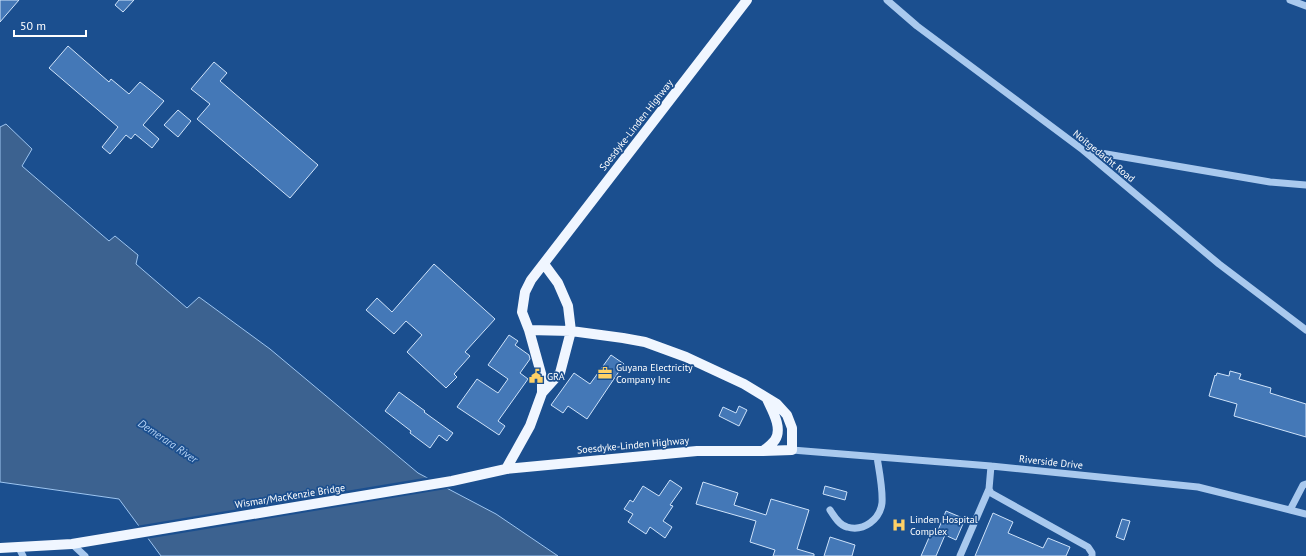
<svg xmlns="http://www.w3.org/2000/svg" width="1306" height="556" viewBox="0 0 1306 556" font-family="'PT Sans',sans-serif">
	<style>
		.water { fill: #3c6290; stroke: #9cc4f0 }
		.pier { fill: #1b4f8f }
		.building { fill: #4478b7; stroke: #cfe3fa }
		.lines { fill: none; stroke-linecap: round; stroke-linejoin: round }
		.minor { stroke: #a9c9ee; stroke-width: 7 }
		.major { stroke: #f0f6ff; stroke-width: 10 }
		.labels { text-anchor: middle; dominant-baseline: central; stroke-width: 3.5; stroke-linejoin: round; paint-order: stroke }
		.street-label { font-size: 10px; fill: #fff; stroke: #1b4f8f }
		.poi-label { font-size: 10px; fill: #fff; stroke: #1b4f8f; text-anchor: start }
		.water-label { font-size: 11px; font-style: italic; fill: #b5d3f5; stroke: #1b4f8f }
	</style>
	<rect width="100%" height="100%" fill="#1b4f8f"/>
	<!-- water -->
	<path class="water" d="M6,124L32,149L22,166L109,241L115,236L138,255L136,264L187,308L199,297L270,349L418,473L496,514L558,556H161L119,499L0,482V127Z"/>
	<!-- pier -->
	<path class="pier" d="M430,477L452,488L146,539L136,526Z"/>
	<!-- building -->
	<path class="building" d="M0,0H19L0,22Z
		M119,0H134L123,12L115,5Z
		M68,46L109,82L111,79L129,94L140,82L164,101L143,125L159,139L152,148L135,134L131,139L126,135L110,154L102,147L118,127L49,68Z
		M214,62L227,73L220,81L318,165L290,198L197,119L210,104L191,89Z
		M178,110L191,121L178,137L164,125Z
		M434,264L495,319L465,352L470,356L454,374L457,377L446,388L407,352L422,335L406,321L394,334L366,310L377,298L392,312Z
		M509,335L518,341L515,345L529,355L530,359L520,373L528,379L498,421L505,426L499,435L457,407L477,379L498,393L508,379L488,365Z
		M611,355L624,364L587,419L568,406L563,413L551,405L574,373L590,384Z
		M1230,371L1241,374L1239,379L1271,388L1270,393L1306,404V437L1234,416L1237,404L1209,396L1215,375L1216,376L1217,373L1229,376Z
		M399,392L425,411L424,412L453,433L447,441L439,435L430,448L410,433L411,431L385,411Z
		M739,406L747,410L739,426L719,416L723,407L736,413Z
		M670,480L682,488L670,505L673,506L663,521L672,527L665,538L650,527L646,534L628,522L633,514L624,509L630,500L633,502L643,486L659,496Z
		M703,482L738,493L734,505L766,515L771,499L809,510L797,549L814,554V556H773L775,550L750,542L756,521L696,504Z
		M825,486L847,492L845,500L823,494Z
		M946,511L965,519L956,540L945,535L936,556H921L931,533L936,535Z
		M993,513L1013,522L1008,533L1043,548L1048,538L1070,547L1066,556H975Z
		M1122,519L1130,521L1124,540L1116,537Z
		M830,537L855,545L852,556H824Z"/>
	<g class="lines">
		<!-- minor -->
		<path class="minor" d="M887,0L917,26L1083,150L1219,264L1306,330
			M1290,0L1306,6
			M1083,150L1270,182L1306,185
			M792,450L991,466L1198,487L1306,514
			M989,489L991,493L1088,547L1092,553V556
			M830,510C834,516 839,525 847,527C864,532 880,519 882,503C883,489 879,470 877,457
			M1290,510L1303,485L1306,484
			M72,544L85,556
			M19,548L23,556
			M960,556L989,489L991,466"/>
		<!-- major -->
		<path class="major" d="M542,393L560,373L571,331L568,306L558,283L544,264
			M763,451C767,448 772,444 775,440C783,428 772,410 767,399
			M506,469L530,426L542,393V377L529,330L522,312L525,292L531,280L747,0
			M0,548L72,544L452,481L506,469L697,451H763L792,450V428L787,415L777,404L744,384L686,357L645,342L623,338L571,331L529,330"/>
	</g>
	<!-- icons -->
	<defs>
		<symbol id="office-bare" viewBox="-9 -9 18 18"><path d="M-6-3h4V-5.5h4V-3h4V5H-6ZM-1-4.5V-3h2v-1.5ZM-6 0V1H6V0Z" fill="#ffd166" stroke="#1b4f8f" stroke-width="2.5" paint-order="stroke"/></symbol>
		<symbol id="civic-bare" viewBox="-9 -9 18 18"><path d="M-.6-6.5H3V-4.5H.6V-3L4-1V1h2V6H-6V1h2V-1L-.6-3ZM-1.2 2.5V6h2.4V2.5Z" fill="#ffd166" stroke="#1b4f8f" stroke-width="2.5" paint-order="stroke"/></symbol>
		<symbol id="hospital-bare" viewBox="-9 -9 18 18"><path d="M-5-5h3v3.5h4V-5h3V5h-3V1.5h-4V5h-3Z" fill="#ffd166" stroke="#1b4f8f" stroke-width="2.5" paint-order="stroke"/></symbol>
	</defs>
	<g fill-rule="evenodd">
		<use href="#office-bare" x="595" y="363" width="20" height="20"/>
		<use href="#civic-bare" x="526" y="366" width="20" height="20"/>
		<use href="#hospital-bare" x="889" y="515" width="20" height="20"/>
	</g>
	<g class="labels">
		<!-- street labels -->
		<g class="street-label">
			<text transform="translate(636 125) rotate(-52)">Soesdyke-Linden Highway</text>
			<text transform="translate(1104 156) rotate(39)">Noitgedacht Road</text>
			<text transform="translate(633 445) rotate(-5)">Soesdyke-Linden Highway</text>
			<text transform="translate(1051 462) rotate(6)">Riverside Drive</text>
			<text transform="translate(290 496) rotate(-9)">Wismar/MacKenzie Bridge</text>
		</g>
		<!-- poi labels -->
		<g class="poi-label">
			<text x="616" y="367">Guyana Electricity<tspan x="616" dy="12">Company Inc</tspan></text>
			<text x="547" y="376">GRA</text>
			<text x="910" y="519">Linden Hospital<tspan x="910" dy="12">Complex</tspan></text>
		</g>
		<!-- water labels -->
		<g class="water-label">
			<text transform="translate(168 441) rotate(34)">Demerara River</text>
		</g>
	</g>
	<!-- scale -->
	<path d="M14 30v6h72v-6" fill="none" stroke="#ffffff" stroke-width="2"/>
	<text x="20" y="30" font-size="12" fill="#ffffff" stroke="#1b4f8f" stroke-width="3" paint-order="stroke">50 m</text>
</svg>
